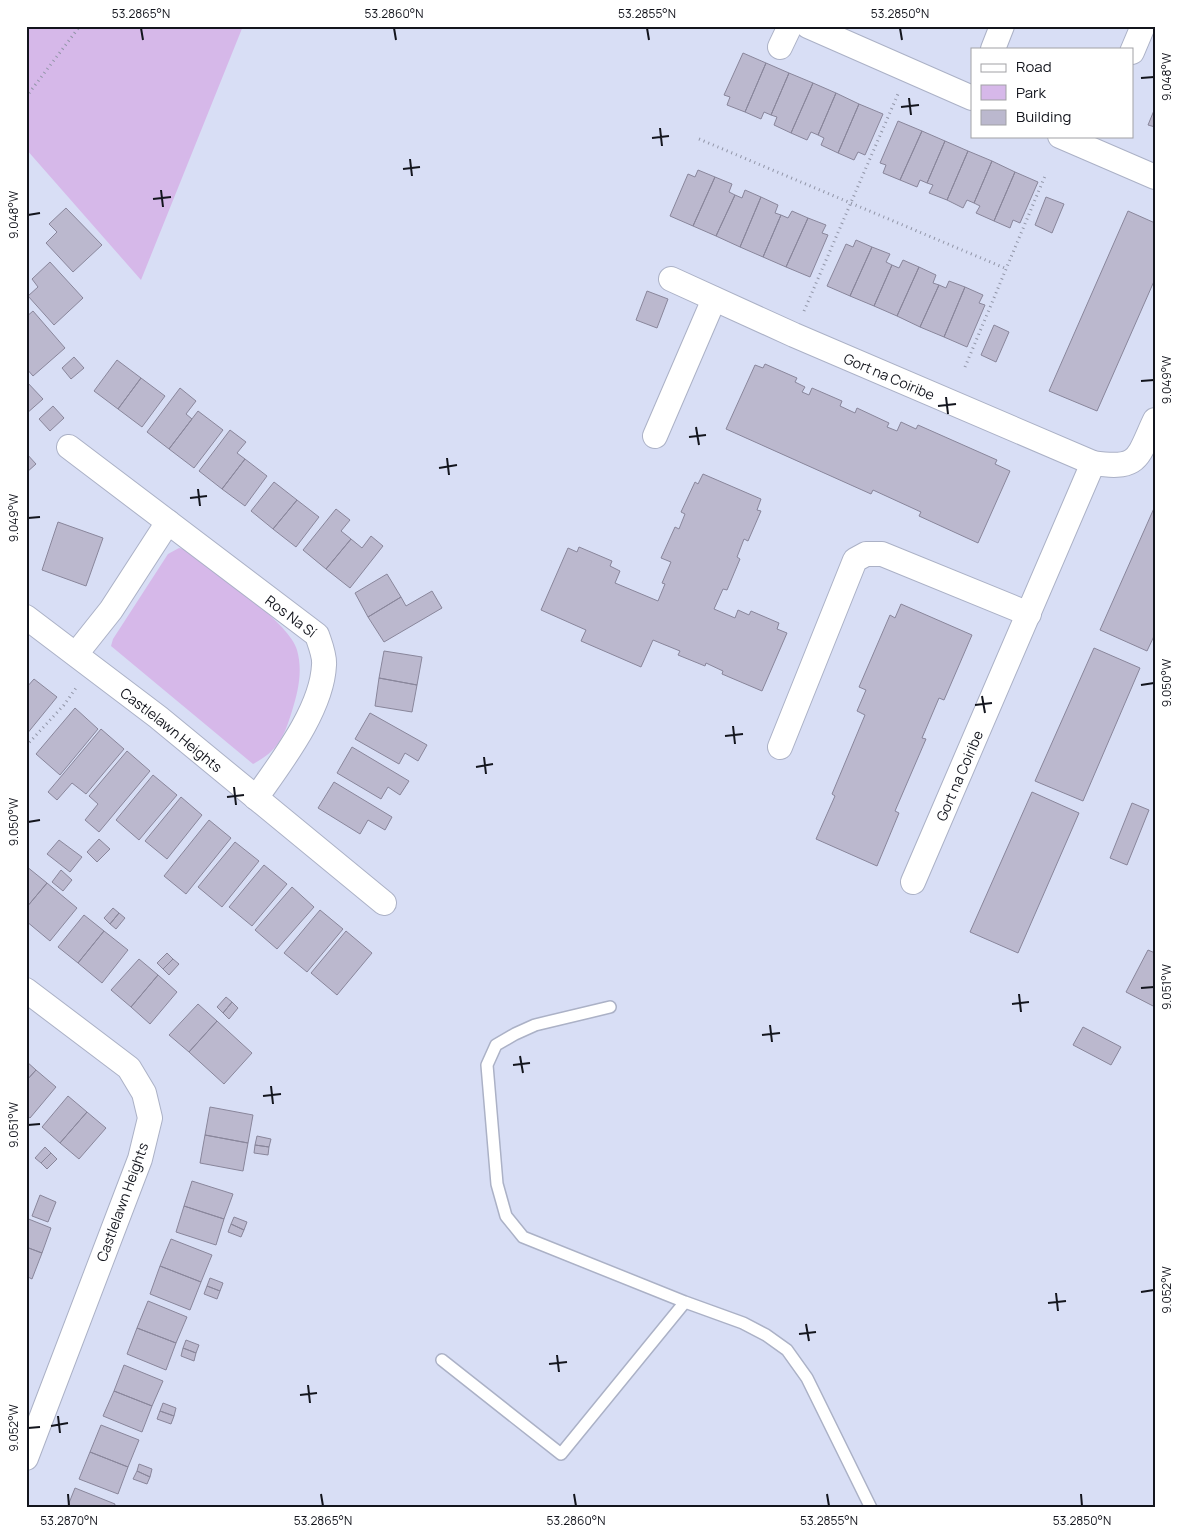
<svg xmlns="http://www.w3.org/2000/svg" width="1181" height="1534" viewBox="0 0 1181 1534" font-family="Manrope,sans-serif">
	<style>
		.green { fill: #d6b8e9 }
		.building { fill: #bbb8ce; stroke: #89869b }
		.lines { fill: none; stroke-linecap: round; stroke-linejoin: round }
		.lane-casing { stroke: #abb1c6; stroke-width: 14 }
		.street-casing { stroke: #abb1c6; stroke-width: 26 }
		.path { stroke: #9195a7; stroke-width: 3; stroke-dasharray: 1 4; stroke-linecap: butt }
		.lane { stroke: #fff; stroke-width: 11 }
		.street { stroke: #fff; stroke-width: 24 }
		.ticks { fill: none; stroke: #13151d; stroke-width: 2 }
		.labels { text-anchor: middle; dominant-baseline: central; stroke-width: 5; stroke-linejoin: round; paint-order: stroke }
		.street-label { font-size: 14px; fill: #13151d; stroke: #fff }
		.neatline { fill: none; stroke: #13151d; stroke-width: 2 }
		.ticks-label { font-size: 12px; text-anchor: middle; fill: #13151d }
	</style>
	<rect width="100%" height="100%" fill="#d8def5"/>
	<!-- green -->
	<path class="green" d="M26,26H243L141,280L26,149Z
		M179,548L188,550C213,570 290,623 297,650C303,671 298,692 292,711C284,737 278,751 253,764L111,646L113,639L168,554Z"/>
	<!-- building -->
	<path class="building" d="M743,53L766,63L745,112L727,105L730,97L724,95Z
		M766,63L789,73L771,115L764,112L761,119L745,112Z
		M789,73L813,83L791,133L774,125L777,117L771,115Z
		M813,83L836,93L818,135L811,132L807,140L791,133Z
		M836,93L859,104L838,153L821,145L824,138L818,135Z
		M859,104L883,114L865,155L858,152L854,160L838,153Z
		M1155,108V127L1148,125Z
		M898,121L922,131L900,180L883,173L886,165L880,163Z
		M922,131L945,141L927,183L920,180L917,187L900,180Z
		M945,141L968,151L947,200L929,193L933,185L927,183Z
		M968,151L992,161L974,203L967,200L963,208L947,200Z
		M992,161L1015,172L994,221L976,213L980,206L974,203Z
		M698,170L715,177L693,226L670,216L688,174L695,177Z
		M1015,172L1038,182L1020,223L1013,220L1010,228L994,221Z
		M715,177L732,184L729,192L735,195L716,236L693,226Z
		M745,190L761,197L740,247L716,236L735,195L742,198Z
		M761,197L778,205L775,213L781,215L763,257L740,247Z
		M1046,197L1064,204L1052,233L1035,225Z
		M66,208L102,245L73,272L46,243L57,232L49,224Z
		M792,211L808,218L786,267L763,257L781,215L788,218Z
		M1128,211L1155,223V279L1097,411L1049,391Z
		M808,218L826,225L822,233L828,235L810,277L786,267Z
		M856,240L872,247L850,296L827,286L846,244L853,247Z
		M872,247L890,254L886,262L892,265L874,306L850,296Z
		M903,260L919,267L897,316L874,306L892,265L899,268Z
		M50,262L83,298L54,325L28,296L38,287L32,279Z
		M919,267L936,275L933,283L939,285L920,327L897,316Z
		M949,281L965,287L944,337L920,327L939,285L946,288Z
		M965,287L983,295L979,303L985,305L967,347L944,337Z
		M647,291L668,299L657,328L636,320Z
		M33,311L65,348L33,376L26,368V317Z
		M994,325L1009,332L996,362L981,355Z
		M74,357L84,368L71,379L62,368Z
		M117,360L141,378L118,409L94,391Z
		M765,364L797,378L795,382L805,387L802,392L809,395L812,388L842,401L840,406L855,413L857,408L889,423L887,427L897,431L901,422L916,429L918,425L997,460L995,464L1010,471L978,543L919,516L921,512L873,490L871,494L726,429L755,365L763,368Z
		M141,378L165,396L142,427L118,409Z
		M26,381L43,399L26,414Z
		M180,388L196,401L186,414L192,419L169,449L147,432Z
		M53,406L64,418L50,431L39,419Z
		M198,411L223,430L194,468L169,449Z
		M230,430L246,442L237,453L245,459L222,489L199,471Z
		M26,453L36,464L26,473Z
		M245,459L267,476L245,506L222,489Z
		M703,474L761,499L757,510L761,511L748,541L744,539L737,557L740,559L727,590L723,589L714,609L735,618L738,610L749,615L751,611L779,623L777,629L787,633L762,691L722,674L723,671L706,663L705,666L678,655L680,651L653,640L641,667L581,641L586,630L541,610L568,548L577,552L579,547L612,561L610,566L620,571L615,583L658,601L665,584L662,583L671,562L661,558L675,527L679,529L685,514L681,512L695,482L698,484Z
		M274,482L297,500L273,529L251,511Z
		M297,500L319,517L296,547L273,529Z
		M1155,506V634L1147,651L1100,630Z
		M336,509L350,520L341,531L351,539L326,569L303,550Z
		M58,522L103,538L86,586L42,570Z
		M371,536L383,546L350,588L326,569L351,539L362,548Z
		M387,574L401,597L368,617L355,593Z
		M432,591L442,608L384,642L368,617L401,597L406,606Z
		M901,604L972,635L944,700L939,698L922,738L926,739L895,811L899,813L877,866L816,839L835,796L832,794L865,715L857,711L866,690L859,687L890,615L895,618Z
		M1094,648L1140,668L1083,801L1035,781Z
		M384,651L422,657L417,685L379,678Z
		M379,678L417,685L412,712L375,706Z
		M34,679L57,697L26,735V688Z
		M75,708L98,729L60,775L36,754Z
		M370,713L427,745L418,761L405,753L399,764L355,739Z
		M101,729L124,749L86,794L72,783L57,800L48,792Z
		M352,747L409,781L400,795L388,787L381,799L337,773Z
		M127,751L150,771L99,832L85,820L98,804L89,796Z
		M153,775L177,795L139,840L116,820Z
		M334,782L392,817L385,830L368,820L360,834L318,808Z
		M1032,792L1079,813L1018,953L970,932Z
		M181,797L202,815L167,859L145,841Z
		M1132,803L1149,810L1127,865L1110,858Z
		M209,820L231,838L186,894L164,876Z
		M99,839L110,849L97,862L87,852Z
		M59,840L82,857L70,872L47,854Z
		M235,842L259,861L222,907L198,887Z
		M264,865L287,884L252,926L229,907Z
		M26,866L47,883L26,908Z
		M61,870L72,880L63,891L52,882Z
		M47,883L77,908L50,941L26,921V908Z
		M292,887L314,907L277,949L255,930Z
		M113,908L119,913L110,924L104,918Z
		M320,910L343,929L307,972L284,953Z
		M119,913L125,918L116,929L110,924Z
		M84,915L104,931L78,963L58,947Z
		M104,931L128,950L102,983L78,963Z
		M346,931L372,953L337,995L311,973Z
		M1148,950L1155,953V1007L1126,992Z
		M167,953L173,959L163,969L157,963Z
		M139,959L158,975L131,1007L111,990Z
		M173,959L179,964L169,975L163,969Z
		M158,975L177,992L150,1024L131,1007Z
		M226,997L232,1002L223,1013L217,1007Z
		M232,1002L238,1008L229,1019L223,1013Z
		M198,1004L217,1021L189,1052L169,1035Z
		M217,1021L252,1053L224,1084L189,1052Z
		M1083,1027L1121,1047L1111,1065L1073,1045Z
		M26,1061L36,1070L26,1081Z
		M36,1070L56,1087L30,1118L26,1115V1081Z
		M68,1096L87,1112L60,1143L42,1127Z
		M210,1107L253,1115L248,1143L205,1135Z
		M87,1112L106,1128L79,1159L60,1143Z
		M205,1135L248,1143L243,1171L200,1163Z
		M257,1136L271,1139L269,1147L255,1145Z
		M255,1145L269,1147L268,1155L254,1153Z
		M45,1147L51,1153L41,1163L35,1158Z
		M51,1153L57,1159L47,1169L41,1163Z
		M192,1181L233,1194L224,1219L184,1206Z
		M40,1195L56,1202L48,1222L32,1216Z
		M184,1206L224,1219L216,1245L176,1232Z
		M234,1217L247,1222L244,1230L231,1224Z
		M26,1218L51,1228L42,1253L26,1247Z
		M231,1224L244,1230L241,1237L228,1232Z
		M171,1239L212,1255L201,1282L160,1266Z
		M26,1247L42,1253L32,1279L26,1276Z
		M160,1266L201,1282L190,1310L150,1294Z
		M210,1278L223,1283L220,1291L207,1286Z
		M207,1286L220,1291L217,1299L204,1294Z
		M148,1301L187,1317L176,1343L137,1328Z
		M137,1328L176,1343L166,1370L127,1354Z
		M186,1340L199,1345L196,1353L183,1348Z
		M183,1348L196,1353L194,1361L181,1356Z
		M124,1365L163,1381L152,1406L114,1391Z
		M114,1391L152,1406L142,1432L103,1416Z
		M163,1403L176,1408L174,1416L160,1411Z
		M160,1411L174,1416L171,1424L157,1419Z
		M101,1425L139,1440L128,1467L90,1452Z
		M90,1452L128,1467L118,1494L79,1479Z
		M139,1464L152,1469L150,1477L137,1471Z
		M137,1471L150,1477L147,1484L133,1479Z
		M75,1488L115,1504L114,1508H67Z"/>
	<g class="lines">
		<defs>
			<path id="lane" d="M610,1007L535,1025L515,1034L496,1045L487,1065L497,1184L506,1216L523,1237L685,1302L743,1323L766,1335L787,1350L807,1378L871,1508
				M442,1360L561,1454L685,1302"/>
			<g id="street">
				<path d="M808,26L972,98"/>
				<path d="M780,47L790,26"/>
				<path d="M993,49L1002,26"/>
				<path d="M1132,52L1143,26"/>
				<path d="M1060,136L1155,177"/>
				<path id="s1" d="M671,279L794,335L1093,463C1140,470 1137,458 1155,420"/>
				<path d="M655,436L714,299"/>
				<path id="s2" d="M69,447L317,635C320,644 325,656 324,665C322,710 281,762 256,798"/>
				<path id="s3" d="M26,617L158,717L384,903"/>
				<path d="M76,654L111,610L168,522"/>
				<path d="M780,747L855,560L866,554H882L1029,614"/>
				<path id="s4" d="M913,882L1093,463"/>
				<path d="M26,990L129,1068L144,1093L150,1118L140,1159L26,1458"/>
			</g>
		</defs>
		<!-- lane casing -->
		<use href="#lane" class="lane-casing"/>
		<!-- street casing -->
		<use href="#street" class="street-casing"/>
		<!-- path -->
		<path class="path" d="M26,97L80,26
			M699,139L1007,269
			M804,311L898,94
			M965,367L1045,176
			M26,746L64,705L76,688"/>
		<!-- lane -->
		<use href="#lane" class="lane"/>
		<!-- street -->
		<use href="#street" class="street"/>
	</g>
	<!-- ticks -->
	<path class="ticks" d="M141,28L143,40M394,28L396,40M647,28L649,40M900,28L902,40M1141,78L1154,77M909,98L911,115M901,107L919,105M660,128L662,146M652,138L669,136M410,159L412,176M403,169L420,167M161,190L163,207M153,199L171,197M28,215L40,213M1141,381L1154,380M946,397L948,414M938,406L956,404M696,427L699,445M689,437L706,435M447,458L449,475M439,468L457,465M198,489L200,506M190,498L207,496M28,518L40,517M1141,685L1154,683M982,696L985,713M975,705L992,703M733,726L735,744M725,736L743,734M484,757L486,774M476,767L493,764M234,787L236,805M227,797L244,795M28,822L40,820M1141,988L1154,987M1019,994L1021,1012M1012,1004L1029,1002M770,1025L772,1042M762,1035L780,1033M520,1056L523,1073M513,1065L530,1063M271,1086L273,1104M263,1096L281,1094M28,1125L40,1124M1141,1292L1154,1290M1056,1293L1058,1311M1048,1303L1066,1301M806,1324L809,1341M799,1334L816,1332M557,1355L559,1372M549,1364L567,1362M308,1385L310,1403M300,1395L317,1393M58,1416L60,1433M51,1426L68,1423M28,1428L40,1427M68,1494L69,1506M321,1494L323,1506M574,1494L576,1506M827,1494L829,1506M1081,1494L1082,1506"/>
	<g class="labels">
		<!-- street labels -->
		<g class="street-label">
			<text stroke="none"><textPath href="#s1" startOffset="239">Gort na Coiribe</textPath></text>
			<text stroke="none"><textPath href="#s2" startOffset="279">Ros Na Sí</textPath></text>
			<text stroke="none"><textPath href="#s3" startOffset="184">Castlelawn Heights</textPath></text>
			<text stroke="none"><textPath href="#s4" startOffset="116">Gort na Coiribe</textPath></text>
			<text transform="translate(122 1202) rotate(-70)">Castlelawn Heights</text>
		</g>
	</g>
	<!-- border -->
	<rect width="1181" height="1534" fill="none" stroke="#ffffff" stroke-width="55"/>
	<!-- legend -->
	<rect x="971" y="48" width="162" height="90" fill="#ffffff" stroke="#a1a1a5"/>
	<rect x="981" y="64" width="25" height="8" fill="#ffffff" stroke="#a1a1a5"/>
	<text x="1016" y="72" font-size="15" fill="#13151d">Road</text>
	<rect x="981" y="85" width="25" height="15" fill="#d6b8e9" stroke="#a1a1a5"/>
	<text x="1016" y="98" font-size="15" fill="#13151d">Park</text>
	<rect x="981" y="110" width="25" height="15" fill="#bbb8ce" stroke="#a1a1a5"/>
	<text x="1016" y="122" font-size="15" fill="#13151d">Building</text>
	<rect x="28" y="28" width="1126" height="1478" class="neatline"/>
	<g class="ticks-label">
		<text x="141" y="18">53.2865°N</text>
		<text x="394" y="18">53.2860°N</text>
		<text x="647" y="18">53.2855°N</text>
		<text x="900" y="18">53.2850°N</text>
		<text transform="translate(1167 77) rotate(-90)" y="4">9.048°W</text>
		<text transform="translate(14 215) rotate(-90)" y="4">9.048°W</text>
		<text transform="translate(1167 380) rotate(-90)" y="4">9.049°W</text>
		<text transform="translate(14 518) rotate(-90)" y="4">9.049°W</text>
		<text transform="translate(1167 683) rotate(-90)" y="4">9.050°W</text>
		<text transform="translate(14 822) rotate(-90)" y="4">9.050°W</text>
		<text transform="translate(1167 987) rotate(-90)" y="4">9.051°W</text>
		<text transform="translate(14 1125) rotate(-90)" y="4">9.051°W</text>
		<text transform="translate(1167 1290) rotate(-90)" y="4">9.052°W</text>
		<text transform="translate(14 1428) rotate(-90)" y="4">9.052°W</text>
		<text x="69" y="1525">53.2870°N</text>
		<text x="323" y="1525">53.2865°N</text>
		<text x="576" y="1525">53.2860°N</text>
		<text x="829" y="1525">53.2855°N</text>
		<text x="1082" y="1525">53.2850°N</text>
	</g>
</svg>
